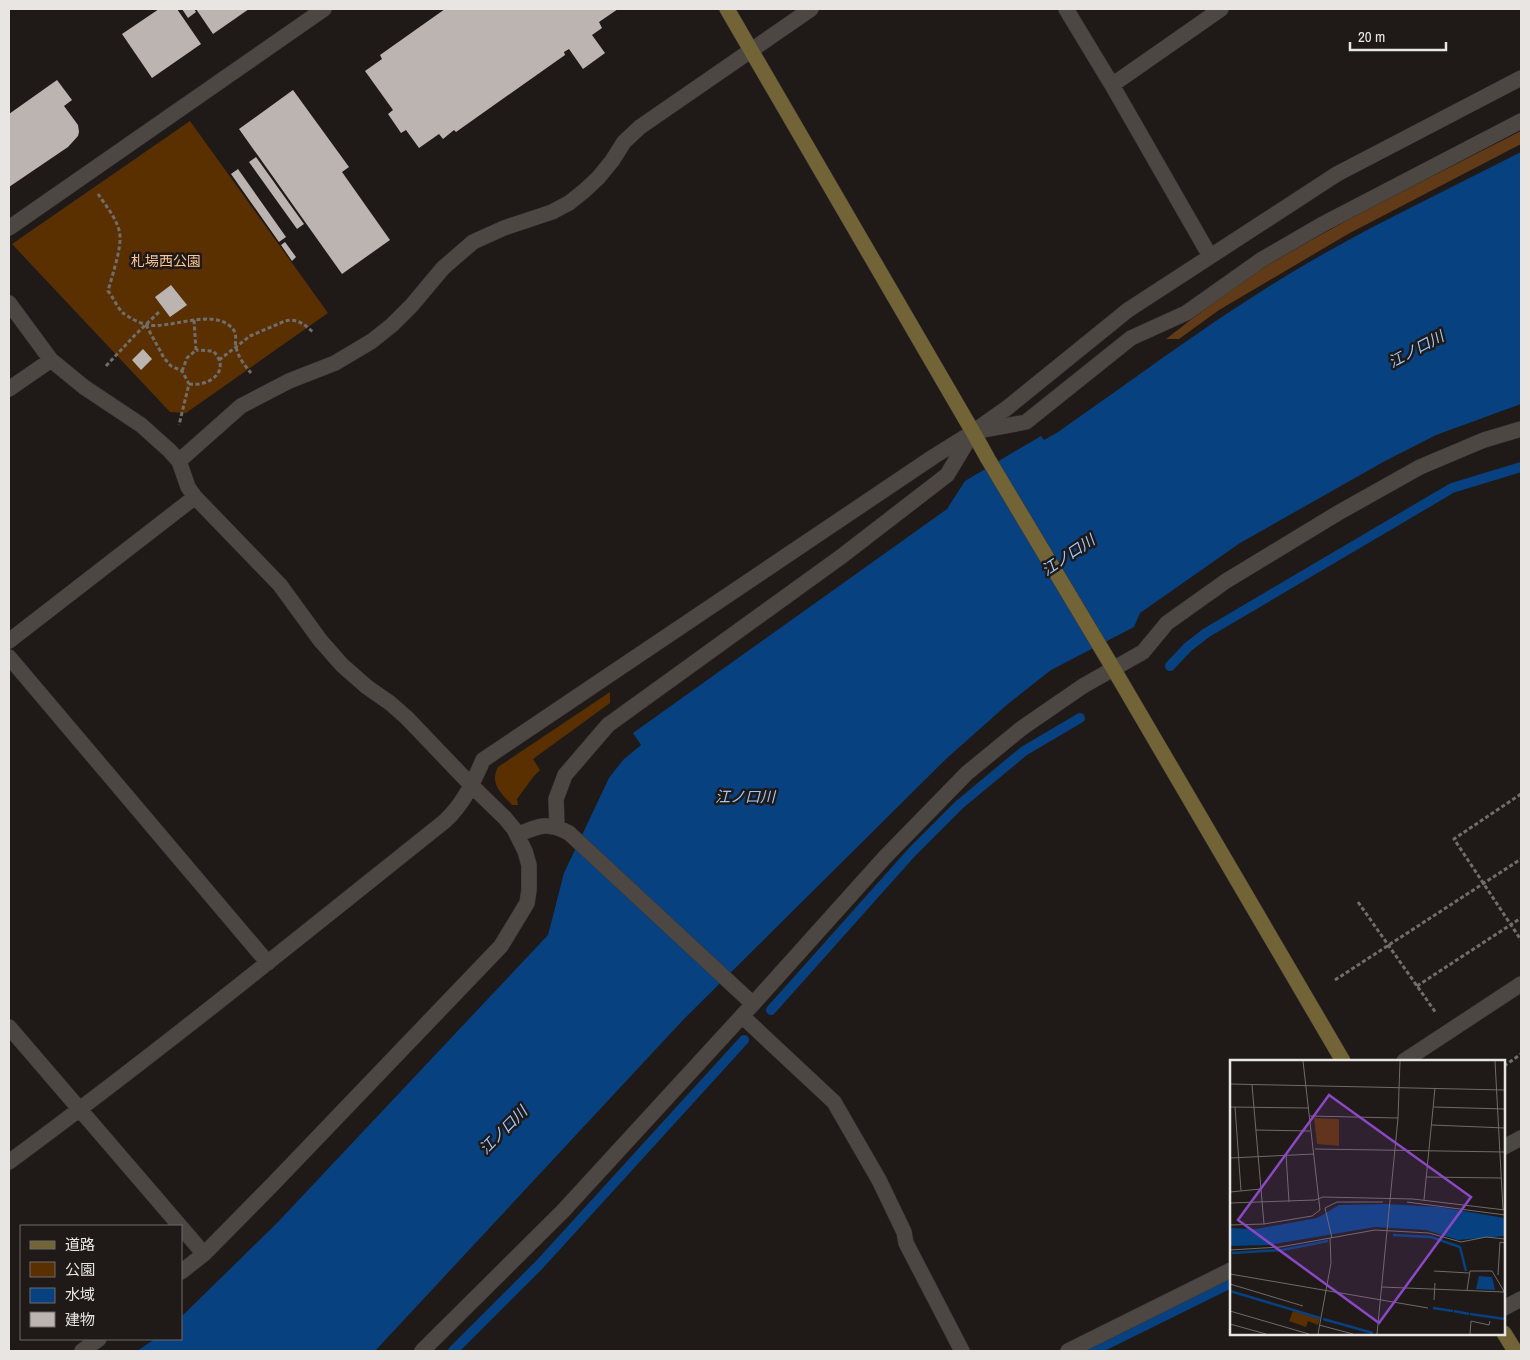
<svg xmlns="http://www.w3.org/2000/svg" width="1530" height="1360" viewBox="0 0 1530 1360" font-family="'Archivo Narrow','Noto Sans JP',sans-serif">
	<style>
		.green { fill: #5b3000 }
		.forest { fill: #613b18 }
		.water { fill: #074180 }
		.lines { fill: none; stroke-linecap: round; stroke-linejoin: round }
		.stream { stroke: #074180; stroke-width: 10 }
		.building { fill: #bbb4b1 }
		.lane-casing { stroke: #3a3735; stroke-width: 16 }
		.street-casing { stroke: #3a3735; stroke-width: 16 }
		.secondary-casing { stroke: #3a3735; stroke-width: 16 }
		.path { stroke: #716d6a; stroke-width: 3; stroke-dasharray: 4 2.5; stroke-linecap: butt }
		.lane { stroke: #4c4743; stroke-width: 15 }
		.street { stroke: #4c4743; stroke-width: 15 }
		.secondary { stroke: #726436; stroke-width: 15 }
		.labels { text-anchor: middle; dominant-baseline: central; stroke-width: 5; stroke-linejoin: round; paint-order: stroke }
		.park-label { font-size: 14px; fill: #fcc393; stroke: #1f1a17 }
		.water-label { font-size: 15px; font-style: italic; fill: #9ec8ff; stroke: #1f1a17 }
		.inset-river { fill: none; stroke: #074180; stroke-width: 2.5 }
		.inset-road { fill: none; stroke: #6f6b69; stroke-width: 1 }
		.view { fill: #8b48c4; fill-opacity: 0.15; stroke: #8b48c4; stroke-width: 2.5 }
		.inset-edge { fill: none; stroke: #e8e5e3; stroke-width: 2.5 }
	</style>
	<rect width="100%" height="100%" fill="#1f1a17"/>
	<!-- green -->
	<path class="green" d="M190,121L328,313L186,413L170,412L12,244Z
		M610,692V703L533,759L540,770L534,776L517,799L518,805H512C502,794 489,784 498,767Z"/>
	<!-- forest -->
	<path class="forest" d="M1521,131V144L1348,234L1219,310L1179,339H1166C1199,314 1232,286 1268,265C1350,216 1436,175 1521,131Z"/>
	<!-- water -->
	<path class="water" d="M1521,152V404L1436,435L1385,461L1240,543L1140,613L1134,627L1051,670L1009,703L947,758L683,1020L375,1351H137L155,1339H181V1317L277,1223L548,935L564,873L609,778L623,760L641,745L633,733L947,509L965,481L1041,436L1044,440L1058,432C1140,375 1220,314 1306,264C1376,223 1449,189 1521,152Z"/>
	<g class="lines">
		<!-- stream -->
		<path class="stream" d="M1170,666L1188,647L1206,633L1452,488L1521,467
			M771,1010L912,852L959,805L1024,751L1080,718
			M453,1351L540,1264L744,1040
			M1093,1351L1231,1283"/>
	</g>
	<!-- building -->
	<path class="building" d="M159,9H177L201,44L152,78L122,34Z
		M182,9H194L196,12L188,18Z
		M196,9H249L213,34Z
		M445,9H618L599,22L602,28L592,35L605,53L583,69L569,49L564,52L565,55L456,132L454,130L443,139L439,134L419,148L406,130L401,133L388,114L393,110L365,71L382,59L380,55Z
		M57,80L72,100L64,106L78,125L79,132L78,136L68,147L9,187V114Z
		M293,90L349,167L342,172L390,240L342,274L239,129Z
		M256,157L304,224L297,229L249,162Z
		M238,169L286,237L279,242L231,174Z
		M285,242L296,257L292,261L281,245Z
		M171,285L187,305L170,317L155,297Z
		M143,349L152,359L141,370L132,360Z"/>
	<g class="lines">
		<defs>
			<path id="lane" d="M1504,1308L1521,1299"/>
			<path id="street" d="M1066,9L1112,85L1210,256
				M1112,85L1221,9
				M9,228L324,9
				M9,303L51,360L84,387L141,425L169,450L179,461L188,487L195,497L280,585L320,640L342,665L367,687L390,703L407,718L472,786L505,818L514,829L525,851L529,865V890L527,903L501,946L273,1184L204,1254L181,1272
				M9,389L51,360
				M179,461L241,406L289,381L335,363L372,341L392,325L412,305L443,268L473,242L504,228L552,212L569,203L584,191L598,178L612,161L624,142L640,127L811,9
				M9,641L195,497
				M9,657L268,963
				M557,826L556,799L565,775L608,725L842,556L947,475L973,432L1026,422L1131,338L1186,313L1261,260L1323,224L1521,121
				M517,835C538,826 548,821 569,833L753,1004
				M742,1016L834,1102L879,1180L904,1232L906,1243L962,1351
				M9,1027L180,1226
				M1404,1061L1521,984
				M1504,1147L1521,1138
				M9,1162C157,1053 301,936 445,821C464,803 473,783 483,760L933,457L973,432L1007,408L1128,310L1337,174L1521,78
				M181,1227L204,1254
				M82,1351L99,1339
				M422,1351L563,1211L753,1004L885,857L967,773L1022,728L1083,686L1143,652L1167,623L1226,581L1338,513L1420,467L1484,440L1521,429
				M1068,1351L1231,1270"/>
			<path id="secondary" d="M727,9L973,432L988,459L1113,668L1343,1061
				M1504,1333L1515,1351"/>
		</defs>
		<!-- lane casing -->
		<use href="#lane" class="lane-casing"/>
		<!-- street casing -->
		<use href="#street" class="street-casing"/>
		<!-- secondary casing -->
		<use href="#secondary" class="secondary-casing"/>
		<!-- path -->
		<path class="path" d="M98,194C106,206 119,221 120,236C121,250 112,276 108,291C113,297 117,307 123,313C128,317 141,324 147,325C171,329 210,309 230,326C239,334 234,338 236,347C238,357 245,366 251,373
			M146,325L164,358L171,366L182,371L189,384L179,425
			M219,360L250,336L285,321C298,318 305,325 314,333
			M106,366L136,334L159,312
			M182,371L187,358L196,350L194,320
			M189,384C210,387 232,370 213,351L196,350
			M1521,794L1454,839L1521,940
			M1358,902L1436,1013
			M1335,980L1521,859
			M1417,986L1521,918
			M1504,1066L1521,1054"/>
		<!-- lane -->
		<use href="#lane" class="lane"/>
		<!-- street -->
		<use href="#street" class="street"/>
		<!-- secondary -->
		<use href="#secondary" class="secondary"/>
	</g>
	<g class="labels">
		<!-- park labels -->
		<g class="park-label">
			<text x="166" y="261">札場西公園</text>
		</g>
		<!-- water labels -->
		<g class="water-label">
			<text transform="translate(1416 349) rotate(-28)">江ノ口川</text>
			<text transform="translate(1068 555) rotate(-34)">江ノ口川</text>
			<text x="745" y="796">江ノ口川</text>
			<text transform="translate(503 1130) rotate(-45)">江ノ口川</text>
		</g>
	</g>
	<!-- overview -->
	<g transform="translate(1230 1060)">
		<rect width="275" height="275" fill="#1f1a17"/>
		<path d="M84,58L109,59V86L87,84ZM63,251L90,259L88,265L78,261L76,267L59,261Z" fill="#5b3000"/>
		<path d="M156,144L209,147L275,158V176L228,180L196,170L145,167L39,185L0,186V168L26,169L87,158L109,145ZM249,216L262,217L265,230L246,229Z" fill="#074180"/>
		<path class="inset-river" d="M163,175L201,177L230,187L236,211M2,193L52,190L98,181M0,231L90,258M203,248L223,251M224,251L239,254M240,254L275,259M93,259L143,273"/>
		<path class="inset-road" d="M265,1L273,150M0,24L275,30M22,25L34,164M0,47L79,48M5,47L11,131M204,47L275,49M80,56L168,58M202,65L275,68M26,70L80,71M85,89L275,92M56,94L59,142M0,98L84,94M196,117L271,118M0,132L31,129M194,140L205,28M177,142L275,155M0,143L85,140L93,137L183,139L275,150M95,148L107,142H153M95,148L102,178M0,165L34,164L82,156L90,150L73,1M0,190L50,187L145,170L199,173L231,182L256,177L275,179M204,211L239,213M0,214L198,248M268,215L270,182L275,183M0,224L73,246M152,227L274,232M237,230L240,211H262L275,233M204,240L205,223M0,251L79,274M0,264L36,274M89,265L123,274M88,274L101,203L100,178M147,274L168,58L170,1M240,274L241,261L259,265L260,261"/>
		<path class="view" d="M99,35L241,137L149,263L8,160Z"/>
		<rect width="275" height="275" class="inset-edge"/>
	</g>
	<!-- border -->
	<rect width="1530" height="1360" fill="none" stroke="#e8e5e3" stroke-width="20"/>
	<!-- legend -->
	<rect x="20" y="1225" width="162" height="115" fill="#1f1a17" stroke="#6f6b69"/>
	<rect x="30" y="1241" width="25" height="8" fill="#726436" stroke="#6f6b69"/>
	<text x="65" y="1250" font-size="15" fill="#e8e5e3">道路</text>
	<rect x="30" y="1262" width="25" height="15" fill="#5b3000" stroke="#6f6b69"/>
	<text x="65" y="1275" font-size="15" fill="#e8e5e3">公園</text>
	<rect x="30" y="1288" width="25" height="15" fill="#074180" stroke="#6f6b69"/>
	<text x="65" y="1300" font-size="15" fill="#e8e5e3">水域</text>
	<rect x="30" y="1312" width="25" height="15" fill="#bbb4b1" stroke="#6f6b69"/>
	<text x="65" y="1325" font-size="15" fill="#e8e5e3">建物</text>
	<!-- scale -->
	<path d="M1350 42v8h96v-8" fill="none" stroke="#e8e5e3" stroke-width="2.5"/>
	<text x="1358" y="42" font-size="15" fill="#e8e5e3" stroke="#1f1a17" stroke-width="4" paint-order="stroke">20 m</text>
</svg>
